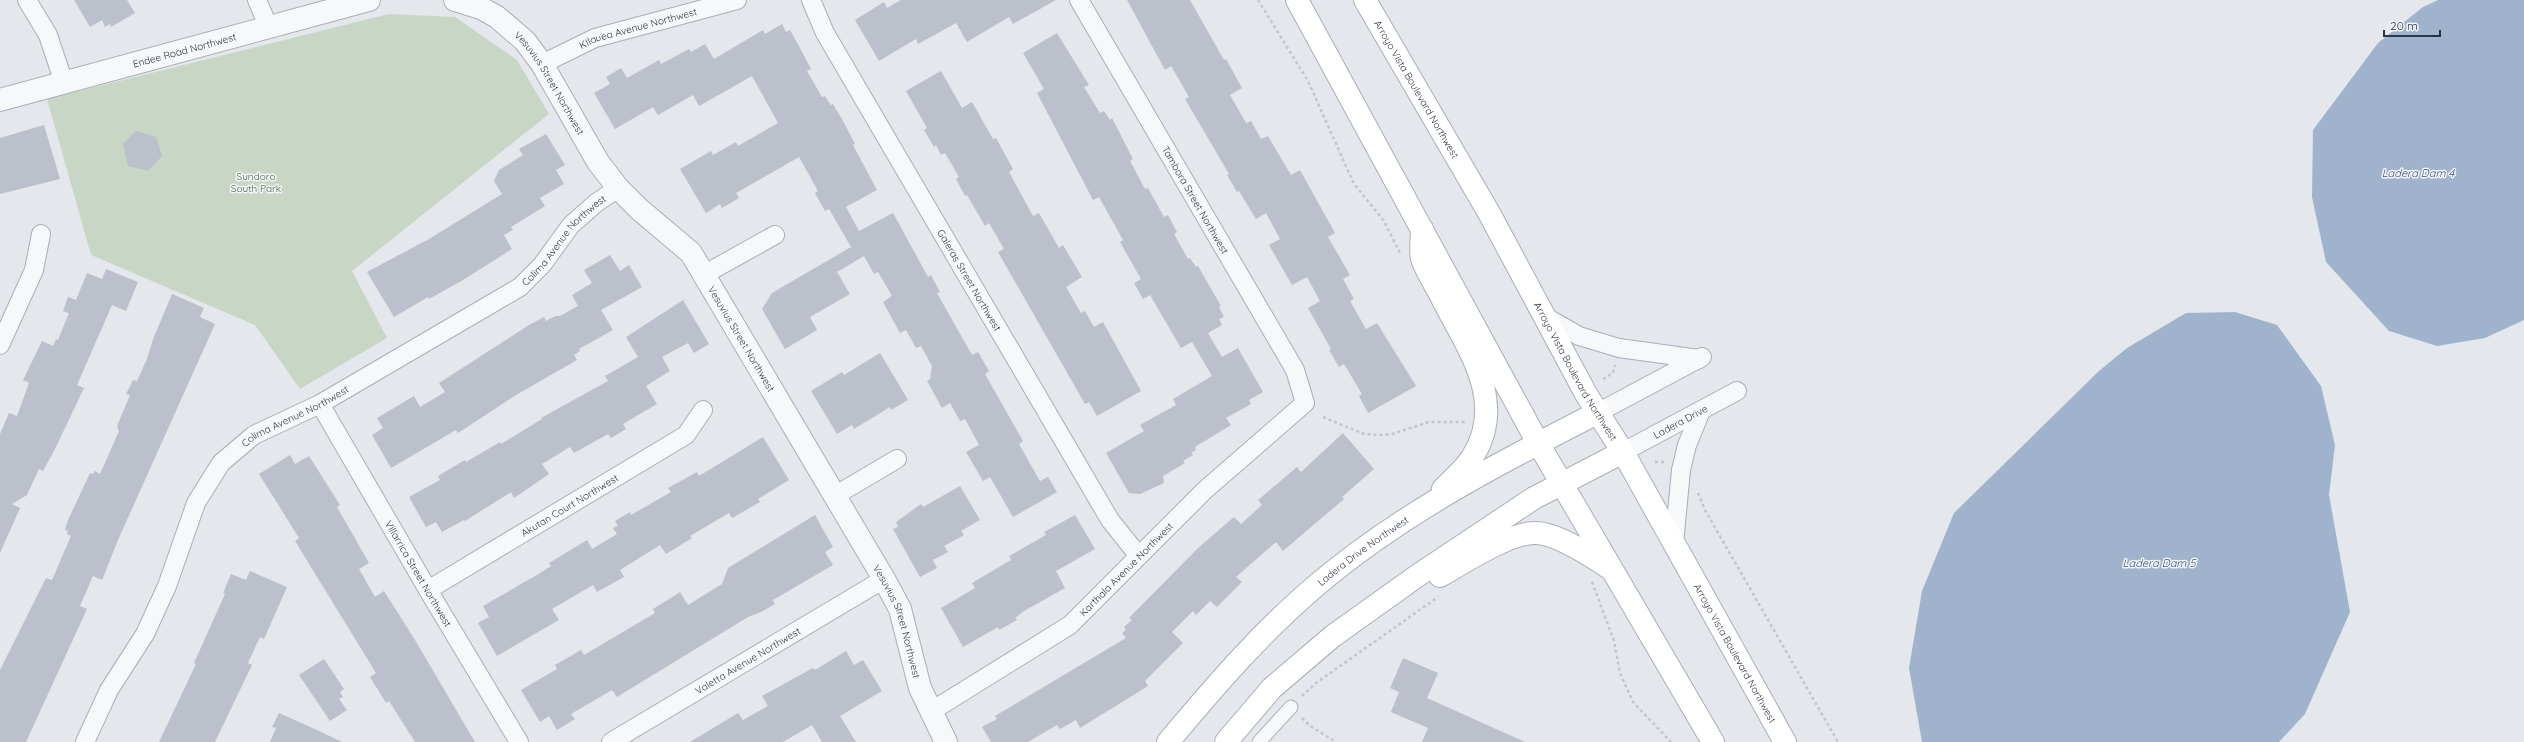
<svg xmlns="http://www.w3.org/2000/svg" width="2524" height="742" viewBox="0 0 2524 742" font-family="Quicksand,sans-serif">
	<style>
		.green { fill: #c9d6c5 }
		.water { fill: #9fb4cc }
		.building { fill: #bbc0ca }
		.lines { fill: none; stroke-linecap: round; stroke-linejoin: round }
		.pedestrian-casing { stroke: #a9aeb7; stroke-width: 15 }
		.minor-casing { stroke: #a9aeb7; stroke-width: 20 }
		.tertiary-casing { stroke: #a9aeb7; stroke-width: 24 }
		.secondary-casing { stroke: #a9aeb7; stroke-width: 24 }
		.path { stroke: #c2c5cb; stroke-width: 2.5; stroke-dasharray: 3 3; stroke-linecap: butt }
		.pedestrian { stroke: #f7f8fa; stroke-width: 13 }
		.minor { stroke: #f7f8fa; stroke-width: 18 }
		.tertiary { stroke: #f7f8fa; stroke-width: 22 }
		.secondary { stroke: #fff; stroke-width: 22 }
		.labels { text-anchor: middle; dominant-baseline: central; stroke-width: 3; stroke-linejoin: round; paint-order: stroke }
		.street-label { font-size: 10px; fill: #2b3445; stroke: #f4f6f9 }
		.park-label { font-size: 10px; fill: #3f6138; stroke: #f4f6f9 }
		.water-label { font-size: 11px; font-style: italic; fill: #34527a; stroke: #f4f6f9 }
	</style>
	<rect width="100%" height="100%" fill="#e4e7ec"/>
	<!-- green -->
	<path class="green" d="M389,14L455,17L517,60L549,114L352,271L387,338L300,389L255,325L91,255L47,99Z"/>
	<!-- water -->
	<path class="water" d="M2438,0H2524V320L2485,338L2437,346L2389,331L2326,262L2312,197L2313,130L2378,43L2423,7Z
		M2235,312L2277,325L2321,386L2335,445L2329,495L2350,612L2305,714L2279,742H1922L1909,668L1922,591L1954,513L2099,371L2127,348L2186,313Z"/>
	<!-- building -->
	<path class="building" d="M74,0H127L135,13L111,27L110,24L105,27L102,20L90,27Z
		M901,0H1056L1013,24L1009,17L967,42L956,23L918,44L916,39L879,61L855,20L884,2L887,8Z
		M1127,0H1190L1224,60L1226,59L1242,88L1230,95L1246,123L1251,121L1261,139L1268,136L1291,175L1300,170L1335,233L1328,237L1350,275L1343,279L1354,299L1350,301L1366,329L1377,323L1416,386L1368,413L1359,396L1362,394L1344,364L1339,367L1329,350L1331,349L1308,308L1320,301L1307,277L1292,285L1269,245L1280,239L1266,213L1256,219L1239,191L1237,192L1227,175L1229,174L1185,99L1189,97L1171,66L1165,70Z
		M782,24L786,32L790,30L800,48L811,69L807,71L822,97L825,96L831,105L833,104L843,121L855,144L853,145L877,190L846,207L859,231L893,213L928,277L931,275L940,292L937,293L972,355L978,352L989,371L985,374L1023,441L1019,444L1040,481L1048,477L1057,492L1013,517L990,477L983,481L966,452L979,445L965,419L960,421L950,403L942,408L927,381L930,379L932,366L921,346L916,348L906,330L900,333L883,302L892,296L878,272L874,274L864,256L837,272L850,294L810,317L817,330L785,349L762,309L772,293L851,247L829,209L825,211L815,193L818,191L799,157L736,193L739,198L722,208L720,204L706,213L680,169L711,151L713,155L736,142L738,146L778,123L752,76L699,106L693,95L658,115L653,107L615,129L594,93L610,84L606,77L621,68L627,78L659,60L661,64L689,49L691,52L705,44L714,59L763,30L765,34Z
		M1057,33L1089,85L1084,87L1100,113L1104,111L1110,120L1112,118L1133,159L1130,161L1145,189L1148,188L1164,217L1168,215L1177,232L1174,234L1188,259L1190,258L1196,267L1198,266L1221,306L1219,307L1224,317L1219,319L1222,325L1208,333L1222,357L1238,348L1263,392L1249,400L1251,404L1226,418L1231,425L1195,447L1196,450L1191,453L1193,455L1183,461L1185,463L1163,476L1164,483L1140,494L1129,493L1106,453L1144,431L1140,425L1176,405L1173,399L1212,376L1192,342L1181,348L1150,295L1143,299L1134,283L1141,279L1120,242L1123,240L1099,197L1093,200L1037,93L1044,89L1023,53Z
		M941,71L962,108L972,102L993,139L996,138L1013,169L1009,172L1033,216L1039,213L1059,248L1063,245L1082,277L1066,287L1081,313L1085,311L1094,327L1103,322L1141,391L1097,416L1089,402L1085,404L998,252L1004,249L989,223L985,226L967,195L965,196L956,179L959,177L945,153L941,155L936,145L934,147L924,130L927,128L906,91Z
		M44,125L60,179L0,194V138Z
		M136,131L156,137L162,156L148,171L128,166L123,144Z
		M546,134L565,165L556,170L564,184L540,198L545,206L511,227L513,230L504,235L512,249L463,280L429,299L428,297L394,317L367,272L429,239L502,194L494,181L499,170L523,155L519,149Z
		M610,255L620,271L629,265L642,287L601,310L613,330L579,349L580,351L574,355L577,360L516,395L458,433L456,430L391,468L372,435L383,428L377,418L414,396L420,407L445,392L439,383L529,325L544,317L546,321L555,316H560L578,306L572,295L592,283L584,270Z
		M106,269L138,282L126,311L112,305L77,385L84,388L54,451L43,471L39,469L27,495L12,504L20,508L0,553V434L9,413L17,416L29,383L23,380L42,341L53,346L56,339L58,340L69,313L63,311L68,297L76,300L87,273L102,279Z
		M172,294L204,308L200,317L215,324L118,540L102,580L93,576L80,606L87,609L26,742H0V670L46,578L52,580L71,536L67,534L68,531L65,530L68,520L90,473L93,474L95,471L100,474L119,431L117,426L130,395L126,394L133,380L137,381L147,359L153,339Z
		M683,300L709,344L694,353L688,343L662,357L670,371L646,386L657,404L623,424L626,429L611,438L608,434L574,453L570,447L542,464L549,474L514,498L511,492L465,521L464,520L442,532L436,522L426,527L409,497L440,480L438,476L465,460L466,462L500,442L501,444L542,419L541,418L608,381L605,376L638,357L626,337Z
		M880,353L908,400L891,410L890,407L854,429L852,425L837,434L811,391L842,372L844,375Z
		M1343,433L1374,469L1342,497L1344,499L1283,551L1276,542L1236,577L1242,582L1217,607L1210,601L1196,615L1193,611L1172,632L1183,643L1145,681L1148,686L1080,728L1076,720L1060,729L1057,725L1028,742H991L982,727L997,719L995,716L1126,638L1122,633L1126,630L1124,627L1132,620L1129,618L1198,548L1234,517L1241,524L1262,505L1258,500L1297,467L1301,472Z
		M763,437L789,480L758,499L760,502L732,518L729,513L690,536L692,538L666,554L660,545L620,570L624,577L597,592L593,585L552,609L559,620L497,656L478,623L489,617L483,606L542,572L551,566L549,563L587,540L592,549L617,534L613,528L618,526L615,521L630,512L631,515L671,492L668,488L697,472L699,476Z
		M290,455L295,464L309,456L340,505L337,507L369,563L359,569L375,597L384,591L415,640L475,742H415L389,701L386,703L370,677L376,673L295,541L299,538L259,474Z
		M960,486L980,520L961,531L964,535L944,546L948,552L933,560L937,568L920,577L893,529L898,527L896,522L921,504L923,507Z
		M815,515L833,547L825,552L833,565L773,600L775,604L761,612L748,617L617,697L612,690L571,714L575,719L557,730L549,716L540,722L521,690L557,669L555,665L581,650L584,655L655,613L653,609L680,592L688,605L722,584L728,568Z
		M1075,515L1095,549L1056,571L1065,588L1024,611L1015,618L1017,620L999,630L998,627L963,647L941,608L975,588L972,583L1011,560L1009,556L1046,535L1044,532Z
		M250,571L287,587L264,639L260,637L248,663L252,665L215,742H159L196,664L194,663L225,594L223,593L231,574L246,580Z
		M846,651L854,665L863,660L882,691L840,716L856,742H822L812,725L783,742H690L738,713L743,720L768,706L762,696L813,668L815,670Z
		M1403,658L1438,673L1427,698L1525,742H1422L1428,728L1391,712L1399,692L1390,688Z
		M324,659L344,689L340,692L343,697L339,699L347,710L330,721L299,675Z
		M279,713L317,730L342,742H270L276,728L272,727Z"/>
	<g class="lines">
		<defs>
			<path id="pedestrian" d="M1259,742L1291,707"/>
			<g id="minor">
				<path d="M27,0L48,35L64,83"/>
				<path d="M257,0L269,28"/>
				<path id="s1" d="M811,0L825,33L1110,520L1138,555"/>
				<path id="s2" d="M542,64L595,38L737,0"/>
				<path d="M705,274L775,235"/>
				<path d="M1544,316L1579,336L1619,348L1699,359"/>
				<path d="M0,345L34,270L41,234"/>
				<path id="s3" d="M320,404L428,590L519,742"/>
				<path d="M1599,412L1702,357"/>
				<path id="s4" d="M1623,452L1737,391"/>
				<path d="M836,495L897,459"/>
				<path d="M1674,544L1681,470L1687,445L1701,411"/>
				<path id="s5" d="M428,590L686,435L703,410"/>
				<path id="s6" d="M930,712L1070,625L1205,490L1305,403L1295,370L1079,0"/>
				<path id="s7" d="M85,742L109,690L145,634L167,586L196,503L221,463L254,435L320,404L520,287L542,265L571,225L596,203L618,188"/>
				<path id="s8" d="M611,742L884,579"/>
			</g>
			<g id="tertiary">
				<path id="s9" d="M455,0L481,8L497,17L525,41L542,64L598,162L618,188L639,209L691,253L884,579L900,609L920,688L946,742"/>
				<path id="s10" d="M0,100L369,0"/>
			</g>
			<g id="secondary">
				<path d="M1297,0L1538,443L1713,742"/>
				<path id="s11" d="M1365,0L1489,213L1586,394L1623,452L1785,742"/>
				<path d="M1422,229C1422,238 1420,250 1422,259C1426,270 1433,281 1439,292C1463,342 1509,398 1473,456C1466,468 1453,479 1443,489"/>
				<path d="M1440,576C1463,563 1509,533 1534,533C1556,532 1593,557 1611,569"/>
				<path id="s12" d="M1168,742C1215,686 1262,631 1318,584C1402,513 1501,462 1599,412"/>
				<path d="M1226,742L1272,688L1333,636L1417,576L1534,498L1623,452"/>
			</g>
		</defs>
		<!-- pedestrian casing -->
		<use href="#pedestrian" class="pedestrian-casing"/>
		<!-- minor casing -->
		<use href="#minor" class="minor-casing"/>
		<!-- tertiary casing -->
		<use href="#tertiary" class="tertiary-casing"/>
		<!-- secondary casing -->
		<use href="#secondary" class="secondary-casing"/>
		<!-- path -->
		<path class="path" d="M1258,0L1308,81L1354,184L1384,221L1400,253
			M1603,379L1613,373L1615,365
			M1323,417L1364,434L1379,435L1392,434L1429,422H1466
			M1655,462H1665
			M1698,493L1705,510L1838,742
			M1592,582L1614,641L1620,673L1633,702L1671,742
			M1302,696L1316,683L1438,597
			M1302,718L1310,726L1336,742"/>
		<!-- pedestrian -->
		<use href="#pedestrian" class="pedestrian"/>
		<!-- minor -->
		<use href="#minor" class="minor"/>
		<!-- tertiary -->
		<use href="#tertiary" class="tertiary"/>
		<!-- secondary -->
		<use href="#secondary" class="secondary"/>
	</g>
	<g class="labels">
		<!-- street labels -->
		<g class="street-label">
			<text stroke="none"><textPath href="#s2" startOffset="103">KIlauea Avenue Northwest</textPath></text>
			<text stroke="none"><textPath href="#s10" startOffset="191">Endee Road Northwest</textPath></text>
			<text stroke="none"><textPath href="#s9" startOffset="131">Vesuvius Street Northwest</textPath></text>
			<text stroke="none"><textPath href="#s11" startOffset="103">Arroyo Vista Boulevard Northwest</textPath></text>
			<text transform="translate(1195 200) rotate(60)">Tambora Street Northwest</text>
			<text stroke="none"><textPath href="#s7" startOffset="724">Colima Avenue Northwest</textPath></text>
			<text stroke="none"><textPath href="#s1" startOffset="322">Galeras Street Northwest</textPath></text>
			<text stroke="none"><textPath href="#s9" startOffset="454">Vesuvius Street Northwest</textPath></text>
			<text stroke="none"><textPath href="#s11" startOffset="427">Arroyo Vista Boulevard Northwest</textPath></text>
			<text stroke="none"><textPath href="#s7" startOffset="400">Colima Avenue Northwest</textPath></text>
			<text stroke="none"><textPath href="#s4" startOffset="65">Ladera Drive</textPath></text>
			<text stroke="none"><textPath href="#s5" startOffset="165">Akutan Court Northwest</textPath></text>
			<text stroke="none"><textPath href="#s12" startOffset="274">Ladera Drive Northwest</textPath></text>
			<text stroke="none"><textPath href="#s6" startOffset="244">Karthala Avenue Northwest</textPath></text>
			<text stroke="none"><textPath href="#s3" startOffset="196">Villarrica Street Northwest</textPath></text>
			<text stroke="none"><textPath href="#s9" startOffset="778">Vesuvius Street Northwest</textPath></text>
			<text stroke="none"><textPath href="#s11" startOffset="751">Arroyo Vista Boulevard Northwest</textPath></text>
			<text stroke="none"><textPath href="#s8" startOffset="159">Valetta Avenue Northwest</textPath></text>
		</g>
		<!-- park labels -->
		<g class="park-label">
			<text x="256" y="176">Sundoro<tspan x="256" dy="12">South Park</tspan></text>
		</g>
		<!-- water labels -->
		<g class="water-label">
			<text x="2418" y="173">Ladera Dam 4</text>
			<text x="2159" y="563">Ladera Dam 5</text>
		</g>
	</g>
	<!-- scale -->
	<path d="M2384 30v6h56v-6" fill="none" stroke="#2b3445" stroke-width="2"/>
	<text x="2390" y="30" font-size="12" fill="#2b3445" stroke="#f4f6f9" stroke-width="3" paint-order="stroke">20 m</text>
</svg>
